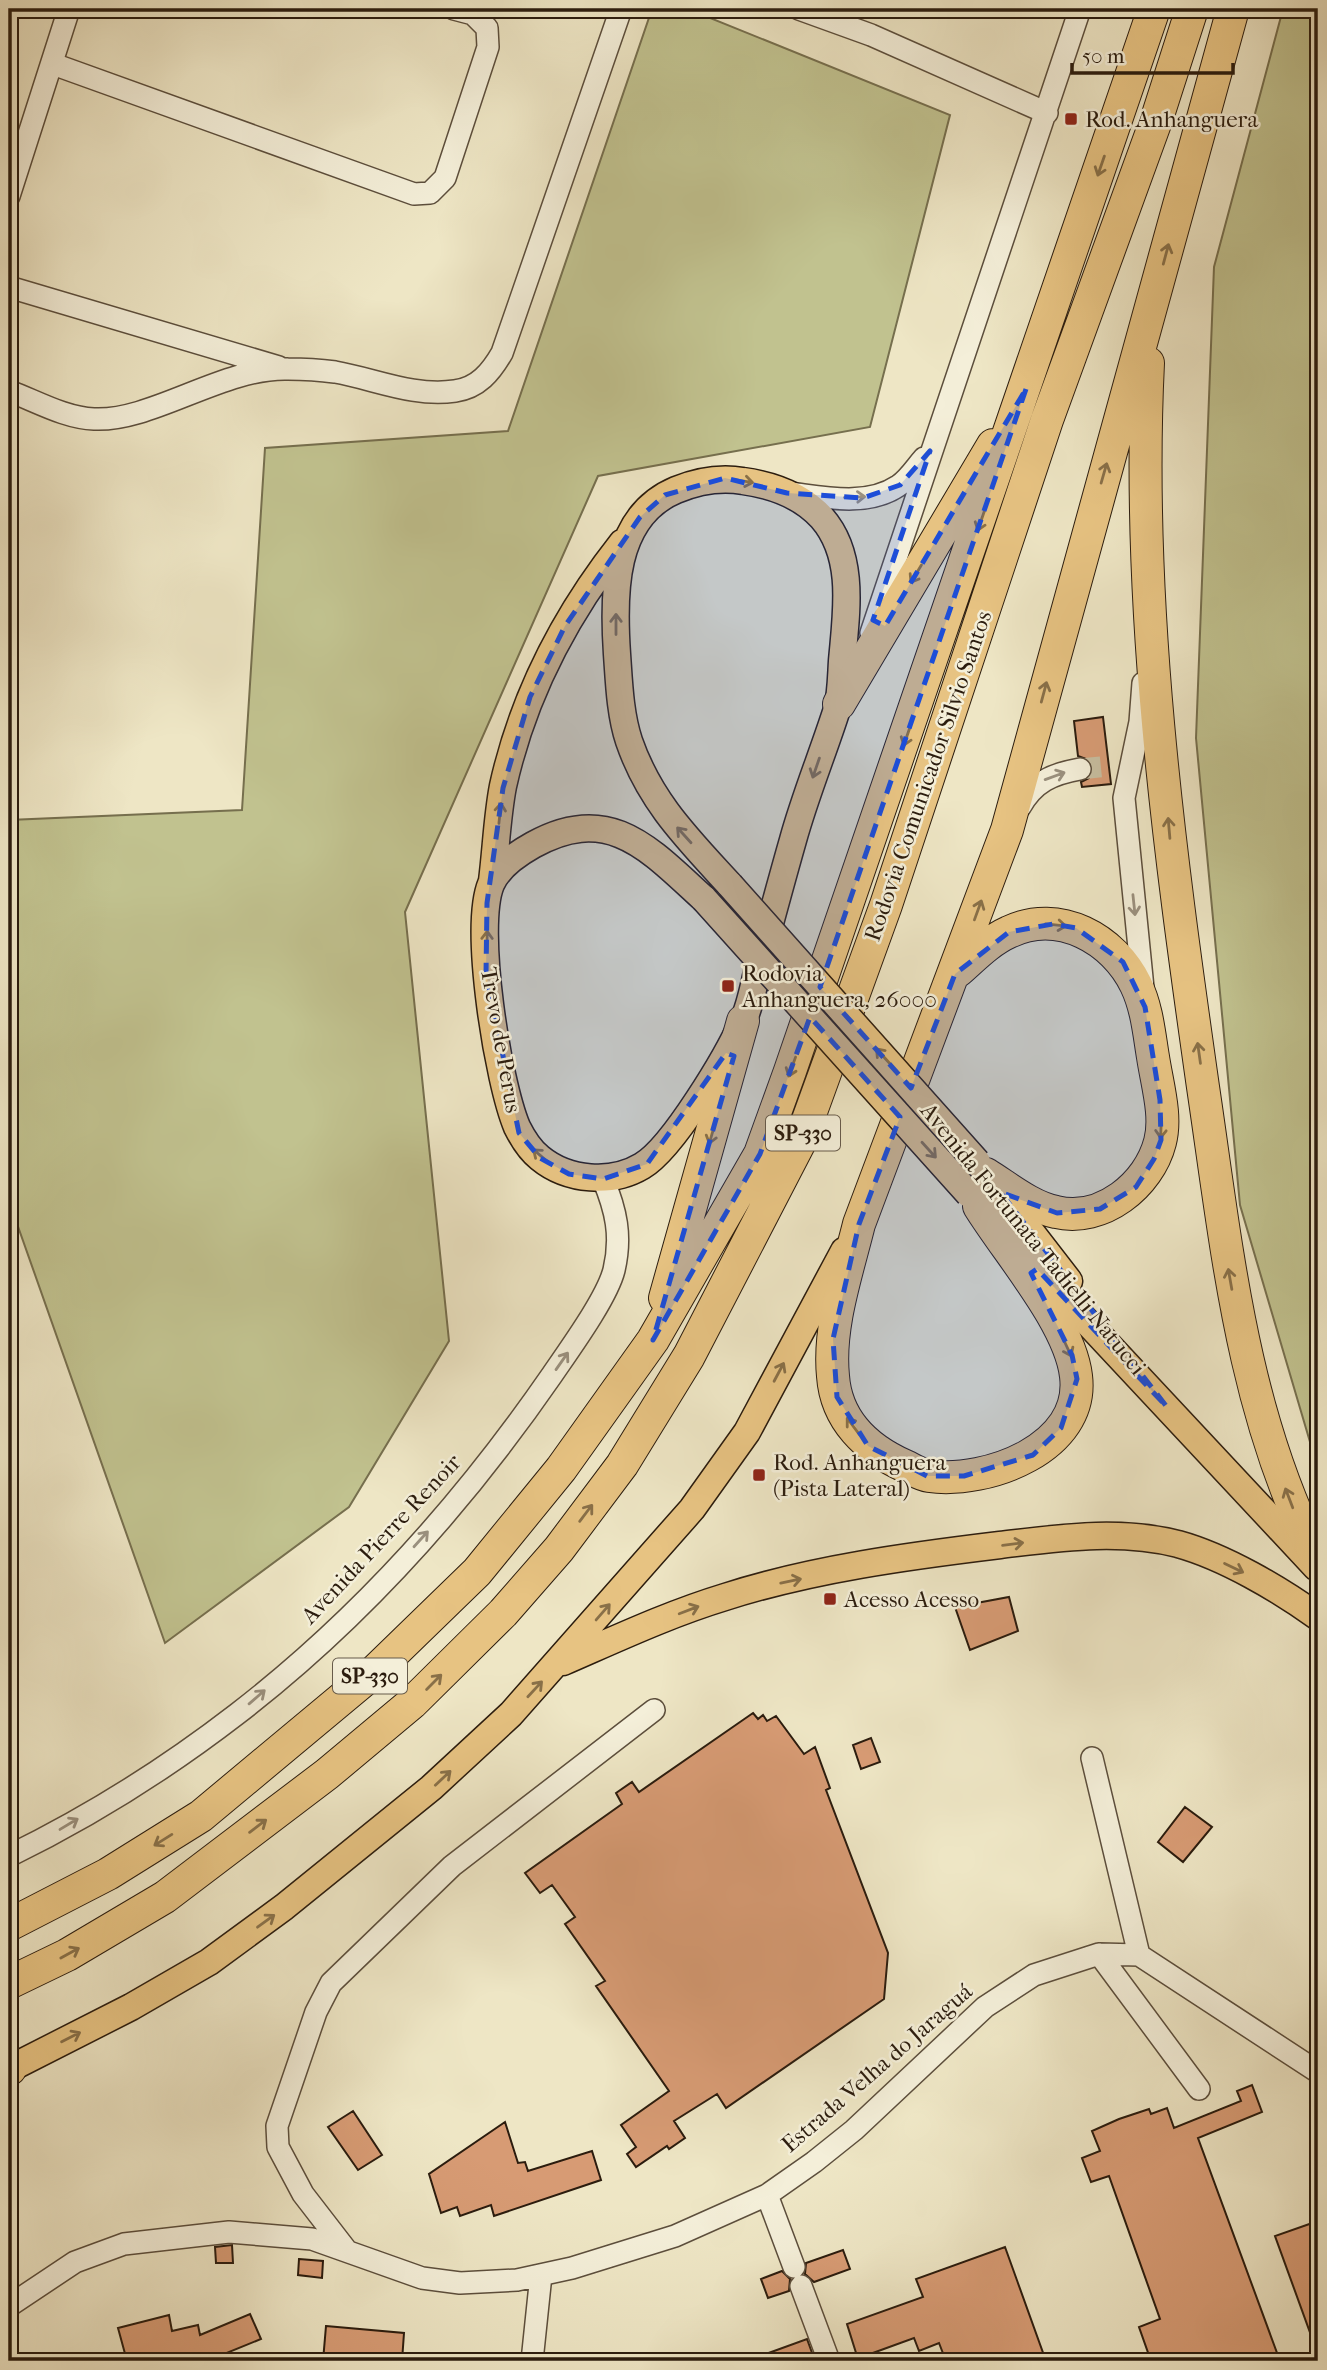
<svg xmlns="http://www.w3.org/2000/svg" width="1327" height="2370" viewBox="0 0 1327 2370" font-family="'IM FELL French Canon',serif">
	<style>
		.green { fill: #c1c28f; stroke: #766f4e; stroke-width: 2 }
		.building { fill: #d79b74; stroke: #2b1c0e; stroke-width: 2 }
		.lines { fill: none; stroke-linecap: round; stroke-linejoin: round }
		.minor-tunnel { stroke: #c7bea0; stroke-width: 21; stroke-dasharray: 21 10; stroke-linecap: butt }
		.minor-casing { stroke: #5c4e3c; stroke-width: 24 }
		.major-casing { stroke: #2b1c0e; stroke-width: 29 }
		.highway-casing { stroke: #2b1c0e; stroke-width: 34 }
		.minor { stroke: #f4efd9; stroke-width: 21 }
		.major { stroke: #e7c382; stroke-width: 26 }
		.highway { stroke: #e7c382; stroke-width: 32 }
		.major-bridge-casing { stroke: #2b1c0e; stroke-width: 29; stroke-linecap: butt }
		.major-bridge { stroke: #e7c382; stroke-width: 26 }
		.oneway { stroke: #897048 }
		.oneway2 { stroke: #9a907e }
		.marked { fill: #1d4ed8; fill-opacity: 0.2; stroke: #1d4ed8; stroke-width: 5; stroke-dasharray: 14 9; stroke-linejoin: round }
		.poi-dot { fill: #8f2418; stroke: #f4efd9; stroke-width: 2.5 }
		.labels { text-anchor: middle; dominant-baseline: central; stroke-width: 5; stroke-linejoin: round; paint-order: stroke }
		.shield { fill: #f4efd9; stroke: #675b4b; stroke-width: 2 }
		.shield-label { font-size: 21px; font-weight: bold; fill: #2b1c0e }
		.poi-label { font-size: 23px; fill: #2b1c0e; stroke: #f4efd9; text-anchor: start }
		.street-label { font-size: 23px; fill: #2b1c0e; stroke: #f4efd9 }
	</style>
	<rect width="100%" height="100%" fill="#eee6c5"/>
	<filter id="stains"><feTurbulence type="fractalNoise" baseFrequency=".00286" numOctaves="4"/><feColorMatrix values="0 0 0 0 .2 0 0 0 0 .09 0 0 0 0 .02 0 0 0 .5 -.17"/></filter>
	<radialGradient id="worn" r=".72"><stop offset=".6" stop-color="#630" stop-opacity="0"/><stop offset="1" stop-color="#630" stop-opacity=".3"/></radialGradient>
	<!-- green -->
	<path class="green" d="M652,9H688L950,115L870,427L598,476L405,912L449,1341L349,1507L165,1643L9,1201V820L242,810L265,448L508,431Z
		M1283,9H1318V1469L1240,1205L1196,738L1214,267Z"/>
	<!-- building -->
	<path class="building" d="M1103,717L1111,784L1082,787L1081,782L1089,778L1093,767L1089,760L1078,756L1074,721Z
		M1009,1597L1018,1631L970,1650L955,1607Z
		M753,1713L758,1719L763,1715L767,1721L776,1716L804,1754L815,1747L830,1788L826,1790L888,1953L884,1999L726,2108L717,2094L674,2121L685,2138L669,2149L667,2146L636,2167L627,2154L636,2147L621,2125L669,2091L596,1986L605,1981L565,1924L575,1917L552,1885L540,1893L525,1873L622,1804L616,1793L632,1782L639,1792Z
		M871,1738L880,1762L861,1769L853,1745Z
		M1185,1807L1212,1827L1183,1862L1158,1842Z
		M1252,2085L1262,2112L1198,2138L1280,2361H1151L1139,2327L1160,2319L1109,2176L1091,2182L1082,2158L1100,2151L1092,2131L1119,2119L1149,2109L1151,2114L1167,2108L1174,2128L1241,2101L1237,2091Z
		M353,2111L382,2155L358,2170L328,2127Z
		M505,2122L518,2163L525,2162L528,2171L592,2151L601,2180L494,2216L491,2205L460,2216L457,2207L441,2213L429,2174Z
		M1318,2221V2348L1316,2349L1275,2236Z
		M232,2245L233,2263H216L215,2247Z
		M1005,2247L1046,2361H946L939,2343L919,2351L914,2338L859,2358L857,2356L847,2324L923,2297L916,2279Z
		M843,2250L850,2269L814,2282L805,2274L806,2263Z
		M299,2259L323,2261L322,2278L298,2275Z
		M782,2271L790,2279L789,2291L768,2298L761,2279Z
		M250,2314L261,2339L207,2361H127L118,2328L169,2315L172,2331L198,2325L200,2335Z
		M326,2326L404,2333L402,2361H323Z
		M807,2339L815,2361H753L752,2359Z"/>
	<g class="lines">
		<!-- minor-tunnel -->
		<path class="minor-tunnel" d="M1080,769L1109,766"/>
		<defs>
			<path id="minor" d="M799,9L871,35L1047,113
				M53,64L414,194L430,193L445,178L488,47L487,28L473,14L454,9
				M9,196L69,9
				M9,287L279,367
				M9,391C36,401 65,418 94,419C152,422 223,367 288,369C303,369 320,370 335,372C375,379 413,397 455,391C478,388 491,372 502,353L621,9
				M789,493C823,497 867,507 898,486C908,480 916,467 924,458
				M871,633L1080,9
				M1020,807C1034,782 1052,774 1080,769
				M1143,988L1124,798L1140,722L1143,683
				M1092,1758L1139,1955
				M9,1856C89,1817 167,1768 237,1714C359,1620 465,1501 552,1375C569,1350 607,1298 614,1270C622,1236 616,1210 603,1179
				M1099,1954L1199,2089
				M767,2195L794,2267
				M347,2251L303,2194L278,2147L277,2126L316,2012L331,1983L452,1866L654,1710
				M801,2286L829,2361
				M9,2306L75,2262L124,2244L229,2232L312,2239L422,2278L460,2283L517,2280L572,2268L675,2236L767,2195L814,2162L854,2130L985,2007L1034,1975L1099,1954L1139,1955L1318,2072
				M532,2361L541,2275"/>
			<path id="major" d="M492,881C496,850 497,817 503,786C523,696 566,614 622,543
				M704,899C650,850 610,802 533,845C517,854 499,866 491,884C473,928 498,1082 517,1127C522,1137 531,1151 540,1158C568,1181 612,1184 642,1166C673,1148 728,1055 743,1021C751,1004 754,983 759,964C770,923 781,882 793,840C805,796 823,753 837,709C841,694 841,677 842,661C846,614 856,557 822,518C802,496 772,485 743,481C719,477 698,481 676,490C612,517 613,595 617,654C619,682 620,714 629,741C650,802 688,839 730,885
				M994,1184L1069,1281
				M1029,1260L1316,1567
				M563,1662C616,1639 669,1614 725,1597C812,1569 909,1556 1000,1545C1060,1538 1118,1529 1178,1544C1225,1557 1279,1589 1318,1617
				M9,2069L131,2007L209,1962L284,1907L431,1788L511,1714L692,1509L747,1432L844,1251"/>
			<path id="highway" d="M1148,363C1136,605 1169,848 1203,1087C1227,1249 1242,1412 1318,1560
				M839,704L993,445
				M958,971C974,957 989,941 1009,932C1059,908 1114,939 1136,985C1147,1008 1149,1033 1153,1057C1157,1084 1167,1116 1160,1142C1149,1185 1102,1223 1056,1212C1031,1207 1007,1187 986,1174
				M979,1206C1008,1253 1070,1323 1076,1376C1085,1448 987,1484 929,1476C921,1475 912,1469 905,1466C867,1449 836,1420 833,1376C828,1326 847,1273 859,1224L1007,830L1233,9
				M665,1298L743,1021
				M9,1925L108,1874L201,1816L375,1671L477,1572L561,1469L653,1340L760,1154L790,1071L1154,9
				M9,1983L67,1955L165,1897L327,1774L412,1703L503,1613L559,1549L622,1465L689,1356L800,1142L886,905L1047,420L1157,118L1192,9
				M9,2069H10"/>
		</defs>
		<!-- minor casing -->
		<use href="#minor" class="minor-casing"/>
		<!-- major casing -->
		<use href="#major" class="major-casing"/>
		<!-- highway casing -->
		<use href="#highway" class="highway-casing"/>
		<!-- minor -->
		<use href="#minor" class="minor"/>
		<!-- major -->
		<use href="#major" class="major"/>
		<!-- highway -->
		<use href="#highway" class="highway"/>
		<defs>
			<path id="major-bridge" d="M730,885L977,1162
				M704,899L969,1194"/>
		</defs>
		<!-- major-bridge casing -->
		<use href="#major-bridge" class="major-bridge-casing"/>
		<!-- major-bridge -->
		<use href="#major-bridge" class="major-bridge"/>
	</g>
	<!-- one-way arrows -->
	<defs><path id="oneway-shaft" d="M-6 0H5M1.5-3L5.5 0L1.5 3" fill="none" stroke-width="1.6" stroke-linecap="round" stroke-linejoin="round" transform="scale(1.75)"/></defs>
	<g class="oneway">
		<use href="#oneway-shaft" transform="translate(1101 166) rotate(109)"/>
		<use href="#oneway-shaft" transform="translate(1166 254) rotate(-75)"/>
		<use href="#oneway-shaft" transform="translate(1104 473) rotate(-74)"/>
		<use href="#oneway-shaft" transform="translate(743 481) rotate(9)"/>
		<use href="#oneway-shaft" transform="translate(981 521) rotate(109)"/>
		<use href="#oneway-shaft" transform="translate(916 574) rotate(121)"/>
		<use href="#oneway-shaft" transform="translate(616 624) rotate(-90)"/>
		<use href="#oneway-shaft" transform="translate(1044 692) rotate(-75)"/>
		<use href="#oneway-shaft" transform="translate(907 736) rotate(109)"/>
		<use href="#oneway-shaft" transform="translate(816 768) rotate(109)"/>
		<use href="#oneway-shaft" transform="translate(500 813) rotate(-84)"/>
		<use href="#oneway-shaft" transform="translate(1169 828) rotate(-95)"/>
		<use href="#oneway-shaft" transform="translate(684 835) rotate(-132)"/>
		<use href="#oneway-shaft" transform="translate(978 910) rotate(-70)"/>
		<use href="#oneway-shaft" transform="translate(1056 925) rotate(6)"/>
		<use href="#oneway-shaft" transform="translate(487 941) rotate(-89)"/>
		<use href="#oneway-shaft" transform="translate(1199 1053) rotate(-98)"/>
		<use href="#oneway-shaft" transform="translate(883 1056) rotate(-132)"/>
		<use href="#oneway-shaft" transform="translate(792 1067) rotate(110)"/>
		<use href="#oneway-shaft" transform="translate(1161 1128) rotate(92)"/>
		<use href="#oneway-shaft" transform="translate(712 1134) rotate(106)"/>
		<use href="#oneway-shaft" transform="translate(929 1150) rotate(48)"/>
		<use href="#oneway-shaft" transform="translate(541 1156) rotate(-140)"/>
		<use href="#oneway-shaft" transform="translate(1230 1279) rotate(-100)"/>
		<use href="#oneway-shaft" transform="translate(1067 1347) rotate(65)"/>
		<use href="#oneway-shaft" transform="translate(779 1372) rotate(-62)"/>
		<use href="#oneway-shaft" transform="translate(853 1426) rotate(-127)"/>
		<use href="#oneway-shaft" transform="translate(1289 1498) rotate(-111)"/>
		<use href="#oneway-shaft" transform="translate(586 1513) rotate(-53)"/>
		<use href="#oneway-shaft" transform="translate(1013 1544) rotate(-7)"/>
		<use href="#oneway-shaft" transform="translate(1234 1568) rotate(26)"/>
		<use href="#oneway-shaft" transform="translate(791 1581) rotate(-12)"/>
		<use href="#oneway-shaft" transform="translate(689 1610) rotate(-21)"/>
		<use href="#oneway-shaft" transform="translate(603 1612) rotate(-49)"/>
		<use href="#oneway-shaft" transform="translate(434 1682) rotate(-45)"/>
		<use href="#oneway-shaft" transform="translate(535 1689) rotate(-47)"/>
		<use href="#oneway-shaft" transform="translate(443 1778) rotate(-43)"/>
		<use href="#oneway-shaft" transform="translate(258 1826) rotate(-37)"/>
		<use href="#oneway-shaft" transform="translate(163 1840) rotate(148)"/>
		<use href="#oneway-shaft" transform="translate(266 1921) rotate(-36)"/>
		<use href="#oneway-shaft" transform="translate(70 1953) rotate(-29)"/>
		<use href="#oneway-shaft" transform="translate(71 2037) rotate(-27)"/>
	</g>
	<g class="oneway2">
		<use href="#oneway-shaft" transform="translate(855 497) rotate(-2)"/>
		<use href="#oneway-shaft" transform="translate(1055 776) rotate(-20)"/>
		<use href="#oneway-shaft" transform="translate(1134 905) rotate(84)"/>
		<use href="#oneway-shaft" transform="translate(562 1361) rotate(-55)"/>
		<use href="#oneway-shaft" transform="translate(421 1539) rotate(-48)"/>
		<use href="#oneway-shaft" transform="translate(257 1697) rotate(-41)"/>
		<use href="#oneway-shaft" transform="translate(69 1824) rotate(-31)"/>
	</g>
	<!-- marked area -->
	<path class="marked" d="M1026,389L820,987L911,1088L955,974L1009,932L1053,924L1076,928L1123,962L1145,1007L1160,1100L1161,1140L1154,1159L1136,1187L1100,1209L1057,1213L1000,1192L1167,1407L1037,1269L1031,1273L1072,1355L1077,1379L1061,1428L1033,1455L964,1476H927L868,1446L837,1397L833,1339L859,1224L900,1117L810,1017L760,1154L653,1340L734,1056L726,1053L647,1164L603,1179L569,1174L540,1158L519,1133L486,974L487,903L503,788L530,697L565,626L640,517L665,495L725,478L787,493L863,498L900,485L930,451L873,620L885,626Z"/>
	<!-- markers -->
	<g class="poi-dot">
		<rect x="1064" y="112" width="14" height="14" rx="3.5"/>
		<rect x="721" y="979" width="14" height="14" rx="3.5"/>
		<rect x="752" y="1468" width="14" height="14" rx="3.5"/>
		<rect x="823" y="1592" width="14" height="14" rx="3.5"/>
	</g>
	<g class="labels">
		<!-- shield labels -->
		<g class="shield">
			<rect x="766" y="1115.5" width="74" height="35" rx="5"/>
			<rect x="333" y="1658.5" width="74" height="35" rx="5"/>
		</g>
		<g class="shield-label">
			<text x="803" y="1133">SP-330</text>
			<text x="370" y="1676">SP-330</text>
		</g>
		<!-- poi labels -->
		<g class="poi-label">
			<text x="1085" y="119">Rod. Anhanguera</text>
			<text x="742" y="973">Rodovia<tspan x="742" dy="26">Anhanguera, 26000</tspan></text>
			<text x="773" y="1462">Rod. Anhanguera<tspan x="773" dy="26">(Pista Lateral)</tspan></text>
			<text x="844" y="1599">Acesso Acesso</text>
		</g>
		<!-- street labels -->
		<g class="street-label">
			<text transform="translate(928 776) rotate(-71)">Rodovia Comunicador Silvio Santos</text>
			<text transform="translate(501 1040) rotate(80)">Trevo de Perus</text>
			<text transform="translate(1033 1239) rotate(51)">Avenida Fortunata Tadielli Natucci</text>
			<text transform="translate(381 1539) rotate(-47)">Avenida Pierre Renoir</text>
			<text transform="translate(877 2068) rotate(-41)">Estrada Velha do Jaraguá</text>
		</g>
	</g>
	<!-- margin -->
	<rect width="1327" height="2370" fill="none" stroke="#eee6c5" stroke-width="35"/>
	<rect x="10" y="10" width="1306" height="2349" fill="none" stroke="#2b1c0e" stroke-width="3.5"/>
	<rect x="18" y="18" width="1292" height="2335" fill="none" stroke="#2b1c0e" stroke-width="2"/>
	<!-- scale -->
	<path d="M1072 63v10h161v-10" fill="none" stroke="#2b1c0e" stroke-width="3.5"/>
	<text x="1082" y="63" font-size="21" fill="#2b1c0e" stroke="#f4efd9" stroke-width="5" paint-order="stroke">50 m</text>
	<rect width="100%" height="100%" filter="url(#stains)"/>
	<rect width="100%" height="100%" fill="url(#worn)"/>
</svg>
